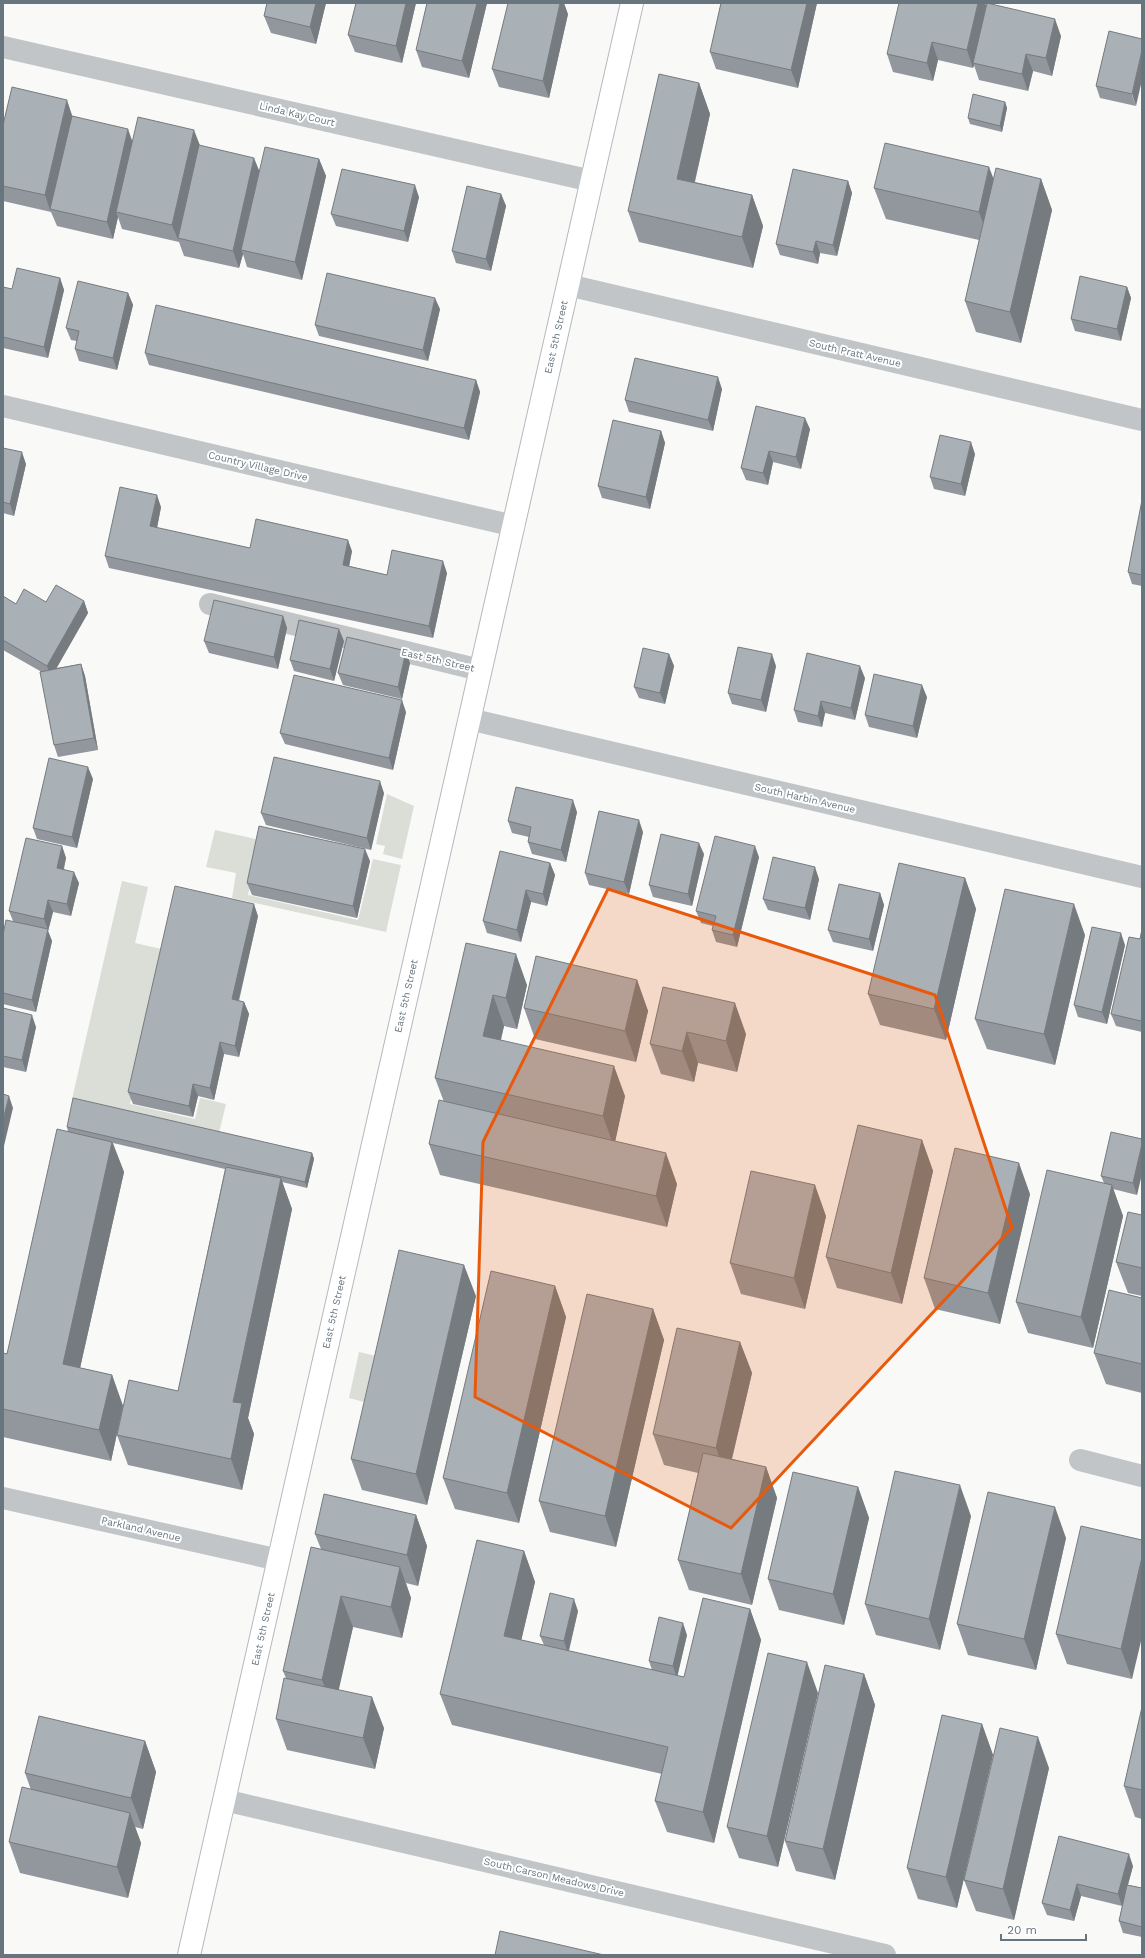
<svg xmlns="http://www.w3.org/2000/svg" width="1145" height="1958" viewBox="0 0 1145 1958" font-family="'Work Sans',sans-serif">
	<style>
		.green { fill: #daded7 }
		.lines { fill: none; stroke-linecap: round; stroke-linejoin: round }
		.secondary-casing { stroke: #b4b9bd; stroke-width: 24 }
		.minor { stroke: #c1c5c8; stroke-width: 22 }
		.secondary { stroke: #fff; stroke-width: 22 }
		.wall { fill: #91979d }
		.shaded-wall { fill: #767b7f }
		.building { fill: #a9b0b6; stroke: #767b7f }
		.marked { fill: #e8590c; fill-opacity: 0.2; stroke: #e8590c; stroke-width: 3; stroke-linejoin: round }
		.labels { text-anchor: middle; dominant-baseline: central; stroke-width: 4; stroke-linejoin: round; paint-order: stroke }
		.street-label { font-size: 10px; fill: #67757f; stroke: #fff }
	</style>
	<rect width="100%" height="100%" fill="#f9f9f8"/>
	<!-- green -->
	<path class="green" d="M387,794L414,806L402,859L383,854L385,846L376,844Z
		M215,830L260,840L248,895L358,920L373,859L401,865L386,932L232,898L236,873L206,867Z
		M122,881L148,887L135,943L166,950L130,1104L195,1119L200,1098L226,1104L219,1133L72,1099Z
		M359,1352L376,1356L364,1402L349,1398Z"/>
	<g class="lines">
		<defs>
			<path id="secondary" d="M189,1955L632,3"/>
		</defs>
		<!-- secondary casing -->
		<use href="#secondary" class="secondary-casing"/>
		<!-- minor -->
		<path class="minor" d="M3,47L592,181
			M568,285L1142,420
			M3,406L514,526
			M210,604L480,670
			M469,719L1142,877
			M1080,1460L1142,1476
			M3,1498L279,1560
			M224,1800L885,1955"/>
		<!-- secondary -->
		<use href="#secondary" class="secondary"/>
	</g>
	<!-- wall -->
	<path class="wall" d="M267,3H326L316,44L271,33L264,16Z
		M356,3H416L402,63L355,52L348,35Z
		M427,3H487L469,78L422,67L416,50Z
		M721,3H817L798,88L716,69L710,52Z
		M986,5L1061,36L1052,76L1033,71L1028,91L979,80L974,65L973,68L938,60L933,81L893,72L887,54Z
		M568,14L549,98L499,87L492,69Z
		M1109,31L1136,106L1100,98L1096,86Z
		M699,83L710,114L695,182L752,195L763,226L753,268L639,242L628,211Z
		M1005,102L1007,108L1002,132L970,124L968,118Z
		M73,116L132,142L200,145L259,171L319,159L326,176L302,280L247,267L243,254L239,268L184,256L179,242L122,229L118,217L113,239L57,226L51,212L3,201V125Z
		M1041,179L1052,210L1021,343L976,332L965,301L979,240L886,219L874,188Z
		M848,181L852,193L837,256L820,253L818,264L780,255L776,244Z
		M501,194L506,206L491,271L456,263L452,251Z
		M419,197L408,242L336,226L331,214Z
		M60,278L64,290L48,358L3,348V287L12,289Z
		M1127,287L1131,298L1121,341L1075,331L1071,319Z
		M128,293L133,305L117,370L79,361L75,349L77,341L71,340L66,328Z
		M440,309L428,361L319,336L315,325Z
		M145,353L476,380L480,392L469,440L149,365Z
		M722,389L713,431L629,412L625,400Z
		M756,406L810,429L801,469L773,462L768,485L746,480L741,468Z
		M661,431L665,443L650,509L602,498L598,486Z
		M3,448L26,464L14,516L3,513Z
		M975,454L965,496L934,489L930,477Z
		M1142,500V586L1132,584L1128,572Z
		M161,507L157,528L250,548L352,551L349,566L387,575L447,573L433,638L109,568L105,556Z
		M3,596L16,604L46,602L84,601L88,613L56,668L81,664L85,676L98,750L58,757L54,745L40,671L3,650Z
		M283,616L287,628L278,669L209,653L204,641Z
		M344,641L334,681L294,671L290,660Z
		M669,654L674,666L665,704L639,698L634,687Z
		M410,663L402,699L343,685L338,673Z
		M776,666L766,712L732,704L728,693Z
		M865,678L855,720L825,713L822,727L798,722L794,710Z
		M927,697L917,738L869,727L865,715Z
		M406,712L393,770L285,744L280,733Z
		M93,779L77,848L37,839L33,828Z
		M384,793L371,850L266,825L261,813Z
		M577,812L566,862L532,854L528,842L529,837L512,833L508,821Z
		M643,832L629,894L589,885L585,873Z
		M62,846L66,858L64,869L79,883L71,916L53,912L48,931L52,941L36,1012L3,1004V935L13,921L9,911Z
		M704,854L692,906L653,897L649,885Z
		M759,857L737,947L716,942L712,930L713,926L701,923L696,911Z
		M370,861L357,918L252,895L247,883Z
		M550,863L555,875L547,906L531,902L521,942L487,933L483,921Z
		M965,878L976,909L946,1040L880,1025L868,994Z
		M819,879L810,920L768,910L763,899Z
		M880,893L884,905L873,951L833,942L828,930Z
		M258,916L239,1001L244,1002L249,1014L239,1057L224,1054L214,1100L198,1096L193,1117L133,1104L128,1092Z
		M1142,929V1032L1116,1026L1111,1014L1140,939Z
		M1085,935L1055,1065L987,1049L975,1019Z
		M466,943L527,985L517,1029L504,1026L501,1040L625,1096L615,1141L677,1184L667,1227L440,1175L429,1144L444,1102L435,1078Z
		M1125,945L1107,1024L1078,1017L1074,1005Z
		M637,980L648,1011L636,1062L535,1039L524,1008Z
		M663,987L746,1034L737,1072L698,1063L694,1082L661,1074L650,1044Z
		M3,1008L36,1027L26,1072L3,1067Z
		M67,1127L312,1153L314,1159L307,1188L282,1182L292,1209L248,1418L254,1434L242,1490L128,1465L117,1435L178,1391L225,1169L113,1143L124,1172L80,1368L112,1375L123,1406L111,1461L3,1437V1353L7,1354L68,1132Z
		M1142,1139L1137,1195L1113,1189L1123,1216L1093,1348L1028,1333L1016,1302L1104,1183L1101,1176Z
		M922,1140L933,1171L902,1304L837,1288L826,1257Z
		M1030,1194L1000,1324L935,1309L924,1278Z
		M1142,1215V1296L1128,1293L1116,1262Z
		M826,1216L805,1309L741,1294L730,1263Z
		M555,1286L566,1317L519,1523L455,1509L443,1478Z
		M476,1296L427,1505L362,1490L351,1459Z
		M1142,1298V1393L1106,1384L1094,1353Z
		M653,1309L664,1340L616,1547L550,1532L539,1501Z
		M740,1342L752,1373L732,1459L766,1467L777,1498L752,1605L689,1590L678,1560L698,1473L664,1465L653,1434Z
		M858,1487L869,1518L844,1625L779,1610L768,1579Z
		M416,1515L427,1546L418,1586L406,1583L411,1598L402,1638L353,1627L338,1690L384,1728L375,1769L287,1750L276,1719L286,1678L283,1671L321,1549L315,1534Z
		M971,1516L940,1650L876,1635L865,1604Z
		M1066,1538L1036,1670L968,1655L957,1624Z
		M1142,1540L1132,1679L1067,1664L1056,1634Z
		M524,1551L535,1582L521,1640L544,1645L540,1636L578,1611L569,1651L652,1670L649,1661L687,1635L677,1676L684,1677L750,1609L761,1640L714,1843L667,1832L655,1801L662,1774L452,1725L440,1694Z
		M864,1674L875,1705L835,1880L796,1871L785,1841Z
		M818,1693L778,1867L739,1858L727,1827Z
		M1142,1707V1819L1135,1817L1124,1786Z
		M982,1724L993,1755L957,1908L918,1899L907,1868Z
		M145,1741L156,1772L143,1829L135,1827L141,1843L128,1898L20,1873L9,1842L31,1790L25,1773Z
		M1049,1768L1014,1920L976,1911L964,1880Z
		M1059,1836L1133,1866L1128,1885L1142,1888V1937L1123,1933L1119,1921L1122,1906L1081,1896L1074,1921L1047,1915L1042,1903Z"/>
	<!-- shaded-wall -->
	<path class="shaded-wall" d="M316,3H326L316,44L310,27Z
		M406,3H416L402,63L396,46Z
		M477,3H487L469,78L462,61Z
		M560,3H564L568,14L549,98L543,81Z
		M807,3H817L798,88L791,70Z
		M978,3H985L987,8L973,63L974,65L973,68L967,50Z
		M1055,19L1061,36L1052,76L1046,58Z
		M932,42L938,60L933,81L927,63Z
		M1142,50V80L1136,106L1132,94Z
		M1026,54L1033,71L1028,91L1022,74Z
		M699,83L710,114L688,210L677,179Z
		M67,100L73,118L50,209L51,213L45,195Z
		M1005,102L1007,108L1002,132L1000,126Z
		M128,129L134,146L116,212L118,217L113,239L107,222Z
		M194,130L201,148L178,238L179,242L172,225Z
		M254,158L261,175L241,250L243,254L239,268L233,251Z
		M319,159L326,176L302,280L295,262Z
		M989,167L1001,198L990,243L979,212Z
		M1041,179L1052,210L1021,343L1010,312Z
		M848,181L852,193L837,256L833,245Z
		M415,185L419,197L408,242L404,231Z
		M501,194L506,206L491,271L486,259Z
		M752,195L763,226L753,268L742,237Z
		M816,241L820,253L818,264L813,252Z
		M60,278L64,290L48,358L44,347Z
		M1127,287L1131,298L1121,341L1117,329Z
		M128,293L133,305L117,370L113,358Z
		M435,298L440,309L428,361L423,350Z
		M718,377L722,389L713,431L708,420Z
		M476,380L480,392L469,440L464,428Z
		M805,418L810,429L801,469L796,457Z
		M661,431L665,443L650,509L646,497Z
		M971,442L975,454L965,496L961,484Z
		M769,451L773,462L768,485L763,473Z
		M22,452L26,464L14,516L10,504Z
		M157,495L161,507L155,538L150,526Z
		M348,540L352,551L347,577L343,565Z
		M443,561L447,573L433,638L429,626Z
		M84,601L88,613L51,678L47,666Z
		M283,616L287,628L278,669L274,657Z
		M339,629L344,641L334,681L330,669Z
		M406,651L410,663L402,699L398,687Z
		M669,654L674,666L665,704L660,693Z
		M772,654L776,666L766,712L761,700Z
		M81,664L85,676L98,750L94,738Z
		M860,666L865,678L855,720L851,708Z
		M922,685L927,697L917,738L913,726Z
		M402,700L406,712L393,770L389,758Z
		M821,701L825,713L822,727L818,716Z
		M88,767L93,779L77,848L72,837Z
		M380,781L384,793L371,850L367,838Z
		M573,800L577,812L566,862L561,850Z
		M639,820L643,832L629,894L624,882Z
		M699,843L704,854L692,906L688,894Z
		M62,846L66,858L61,879L57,868Z
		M755,846L759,857L737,947L733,935Z
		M365,849L370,861L357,918L353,906Z
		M550,863L555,875L547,906L543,894Z
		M815,867L819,879L810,920L805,908Z
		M74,872L79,883L71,916L67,904Z
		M965,878L976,909L946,1040L934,1009Z
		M526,890L531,902L521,942L517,930Z
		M880,893L884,905L873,951L869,939Z
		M48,900L53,912L48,931L52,941L36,1012L32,1000L48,930L44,919Z
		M254,904L258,916L236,1011L232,999Z
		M1074,904L1085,935L1055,1065L1044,1034Z
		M1121,933L1125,945L1107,1024L1102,1012Z
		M516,954L527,985L517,1029L506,998Z
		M637,980L648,1011L636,1062L625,1031Z
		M493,995L504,1026L494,1067L483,1036Z
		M244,1002L249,1014L239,1057L235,1046Z
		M735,1003L746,1034L737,1072L726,1041Z
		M32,1015L36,1027L26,1072L22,1060Z
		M687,1032L698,1063L694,1082L682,1051Z
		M220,1042L224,1054L214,1100L210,1088Z
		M614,1066L625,1096L614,1147L603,1116Z
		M193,1084L198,1096L193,1117L189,1106Z
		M9,1096L13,1108L3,1150V1120Z
		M922,1140L933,1171L902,1304L891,1273Z
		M112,1142L124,1172L74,1395L63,1364Z
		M1142,1144V1174L1137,1195L1133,1183Z
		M312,1153L314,1159L307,1188L305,1182Z
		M666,1153L677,1184L667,1227L656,1196Z
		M1019,1163L1030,1194L1000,1324L988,1293Z
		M281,1178L292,1209L248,1418L254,1434L242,1490L231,1459L233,1402Z
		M815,1185L826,1216L805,1309L794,1278Z
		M1112,1185L1123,1216L1093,1348L1081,1317Z
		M464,1265L476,1296L427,1505L416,1474Z
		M555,1286L566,1317L519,1523L507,1493Z
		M653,1309L664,1340L616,1547L605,1516Z
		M740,1342L752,1373L727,1479L716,1448Z
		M112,1375L123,1406L111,1461L99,1430Z
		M766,1467L777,1498L752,1605L741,1574Z
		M960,1485L971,1516L940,1650L929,1619Z
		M858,1487L869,1518L844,1625L833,1594Z
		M1055,1507L1066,1538L1036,1670L1024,1639Z
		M416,1515L427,1546L418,1586L407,1555Z
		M524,1551L535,1582L515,1667L504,1636Z
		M1142,1557V1637L1132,1679L1121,1649Z
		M400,1567L411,1598L402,1638L391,1607Z
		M341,1596L353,1627L334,1711L322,1680Z
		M574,1599L578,1611L568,1653L564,1641Z
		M750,1609L761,1640L714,1843L703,1812Z
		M683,1623L687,1635L677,1678L673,1666Z
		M807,1662L818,1693L778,1867L767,1836Z
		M864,1674L875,1705L835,1880L823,1849Z
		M372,1697L384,1728L375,1769L363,1738Z
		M982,1724L993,1755L957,1908L946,1877Z
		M1038,1737L1049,1768L1014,1920L1003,1889Z
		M145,1741L156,1772L143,1829L131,1798Z
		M130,1813L141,1843L128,1898L117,1867Z
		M1129,1854L1133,1866L1122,1906L1118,1894Z
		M1077,1884L1081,1896L1074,1921L1070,1910Z"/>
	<!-- building -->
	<path class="building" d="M267,3H316L310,27L264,16Z
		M356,3H406L396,46L348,35Z
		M427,3H477L462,61L416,50Z
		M508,3H560L543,81L492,69Z
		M721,3H807L791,70L710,52Z
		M899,3H978L967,50L932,42L927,63L887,54Z
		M987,3L1055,19L1046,58L1026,54L1022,74L973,63Z
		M1109,31L1142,39V50L1132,94L1096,86Z
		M659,74L699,83L677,179L752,195L742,237L628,211Z
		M12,87L67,100L45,195L3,186V125Z
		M973,94L1005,102L1000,126L968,118Z
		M72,116L128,129L107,222L50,209Z
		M138,117L194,130L172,225L116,212Z
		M885,143L989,167L979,212L874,188Z
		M199,145L254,158L233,251L178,238Z
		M265,147L319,159L295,262L241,250Z
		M996,168L1041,179L1010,312L965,301Z
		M342,169L415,185L404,231L331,214Z
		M793,169L848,181L833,245L816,241L813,252L776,244Z
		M467,186L501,194L486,259L452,251Z
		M17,268L60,278L44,347L3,337V287L12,289Z
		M327,273L435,298L423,350L315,325Z
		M1080,276L1127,287L1117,329L1071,319Z
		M78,281L128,293L113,358L75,349L79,331L66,328Z
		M156,305L476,380L464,428L145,353Z
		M635,358L718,377L708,420L625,400Z
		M756,406L805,418L796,457L769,451L763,473L741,468Z
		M613,420L661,431L646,497L598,486Z
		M940,435L971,442L961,484L930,477Z
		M3,448L22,452L10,504L3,502Z
		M120,487L157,495L150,526L250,548L256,519L348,540L343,565L387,575L392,550L443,561L429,626L105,556Z
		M1142,500V575L1128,572Z
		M56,585L84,601L47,666L3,640V596L16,604L24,589L46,602Z
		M214,600L283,616L274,657L204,641Z
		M299,620L339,629L330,669L290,660Z
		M347,637L406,651L398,687L338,673Z
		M738,647L772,654L761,700L728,693Z
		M643,648L669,654L660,693L634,687Z
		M807,653L860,666L851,708L821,701L818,716L794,710Z
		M81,664L94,738L54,745L40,672Z
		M874,674L922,685L913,726L865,715Z
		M294,675L402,700L389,758L280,733Z
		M274,757L380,781L367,838L261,813Z
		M49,758L88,767L72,837L33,828Z
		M516,787L573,800L561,850L528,842L531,827L508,821Z
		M599,811L639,820L624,882L585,873Z
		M259,826L365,849L353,906L247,883Z
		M661,834L699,843L688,894L649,885Z
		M715,836L755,846L733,935L712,930L716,916L696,911Z
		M26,838L62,846L57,868L74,872L67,904L48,900L44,919L9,911Z
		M500,851L550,863L543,894L526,890L517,930L483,921Z
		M773,857L815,867L805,908L763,899Z
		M899,863L965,878L934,1009L868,994Z
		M839,884L880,893L869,939L828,930Z
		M175,886L254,904L232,999L244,1002L235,1046L220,1042L210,1088L193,1084L189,1106L128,1092Z
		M1005,889L1074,904L1044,1034L975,1019Z
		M6,920L48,929L32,1000L3,993V935Z
		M1092,927L1121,933L1102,1012L1074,1005Z
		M1142,929V1017L1141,1021L1111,1014L1129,937L1140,939Z
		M466,943L516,954L506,998L493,995L483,1036L614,1066L603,1116L435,1078Z
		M536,956L637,980L625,1031L524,1008Z
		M663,987L735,1003L726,1041L687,1032L682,1051L650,1044Z
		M3,1008L32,1015L22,1060L3,1056Z
		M3,1094L9,1096L3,1120Z
		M73,1098L312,1153L305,1182L67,1127Z
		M439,1100L666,1153L656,1196L429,1144Z
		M858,1125L922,1140L891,1273L826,1257Z
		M57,1129L112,1142L63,1364L112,1375L99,1430L3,1409V1353L7,1354Z
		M1111,1132L1142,1139V1144L1133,1183L1101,1176Z
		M955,1148L1019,1163L988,1293L924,1278Z
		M226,1167L281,1178L233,1402L242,1403L231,1459L117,1435L129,1380L178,1391Z
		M1047,1170L1112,1185L1081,1317L1016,1302Z
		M751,1171L815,1185L794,1278L730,1263Z
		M1128,1212L1142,1215V1268L1116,1262Z
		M399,1250L464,1265L416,1474L351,1459Z
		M491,1271L555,1286L507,1493L443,1478Z
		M1109,1290L1142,1298V1364L1094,1353Z
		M587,1294L653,1309L605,1516L539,1501Z
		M677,1328L740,1342L716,1448L653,1434Z
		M703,1453L766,1467L741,1574L678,1560Z
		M895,1471L960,1485L929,1619L865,1604Z
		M793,1472L858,1487L833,1594L768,1579Z
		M988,1492L1055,1507L1024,1639L957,1624Z
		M324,1494L416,1515L407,1555L315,1534Z
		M1081,1526L1142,1540V1557L1121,1649L1056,1634Z
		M477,1540L524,1551L504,1636L684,1677L703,1598L750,1609L703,1812L655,1801L668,1747L440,1694Z
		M311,1547L400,1567L391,1607L341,1596L322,1680L283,1671Z
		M550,1593L574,1599L564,1641L540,1636Z
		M659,1617L683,1623L673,1666L649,1661Z
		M768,1653L807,1662L767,1836L727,1827Z
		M825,1665L864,1674L823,1849L785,1841Z
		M284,1678L372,1697L363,1738L276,1719Z
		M1142,1707V1790L1124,1786Z
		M942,1715L982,1724L946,1877L907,1868Z
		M39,1716L145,1741L131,1798L25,1773Z
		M1000,1728L1038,1737L1003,1889L964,1880Z
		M22,1787L130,1813L117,1867L9,1842Z
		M1059,1836L1129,1854L1118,1894L1077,1884L1070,1910L1042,1903Z
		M1127,1885L1142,1888V1927L1119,1921Z
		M500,1931L604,1955H495Z"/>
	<!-- marked area -->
	<path class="marked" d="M608,889L935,995L1012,1228L731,1528L475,1397L483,1142Z"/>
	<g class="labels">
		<!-- street labels -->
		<g class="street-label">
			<text transform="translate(297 114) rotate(13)">Linda Kay Court</text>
			<text transform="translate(556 337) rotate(-77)">East 5th Street</text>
			<text transform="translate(855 353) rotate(13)">South Pratt Avenue</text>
			<text transform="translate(258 466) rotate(13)">Country Village Drive</text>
			<text transform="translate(438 660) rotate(13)">East 5th Street</text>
			<text transform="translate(805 798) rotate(13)">South Harbin Avenue</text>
			<text transform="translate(406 996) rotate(-77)">East 5th Street</text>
			<text transform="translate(334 1312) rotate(-77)">East 5th Street</text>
			<text transform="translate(141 1529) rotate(13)">Parkland Avenue</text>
			<text transform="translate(263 1629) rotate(-77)">East 5th Street</text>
			<text transform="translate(554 1877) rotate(13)">South Carson Meadows Drive</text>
		</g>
	</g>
	<!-- border -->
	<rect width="1145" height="1958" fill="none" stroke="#67757f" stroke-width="8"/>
	<!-- scale -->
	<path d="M1001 1934v6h85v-6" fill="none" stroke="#67757f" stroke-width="2"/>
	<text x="1007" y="1934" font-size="12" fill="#67757f" stroke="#ffffff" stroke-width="3" paint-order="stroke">20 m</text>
</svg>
